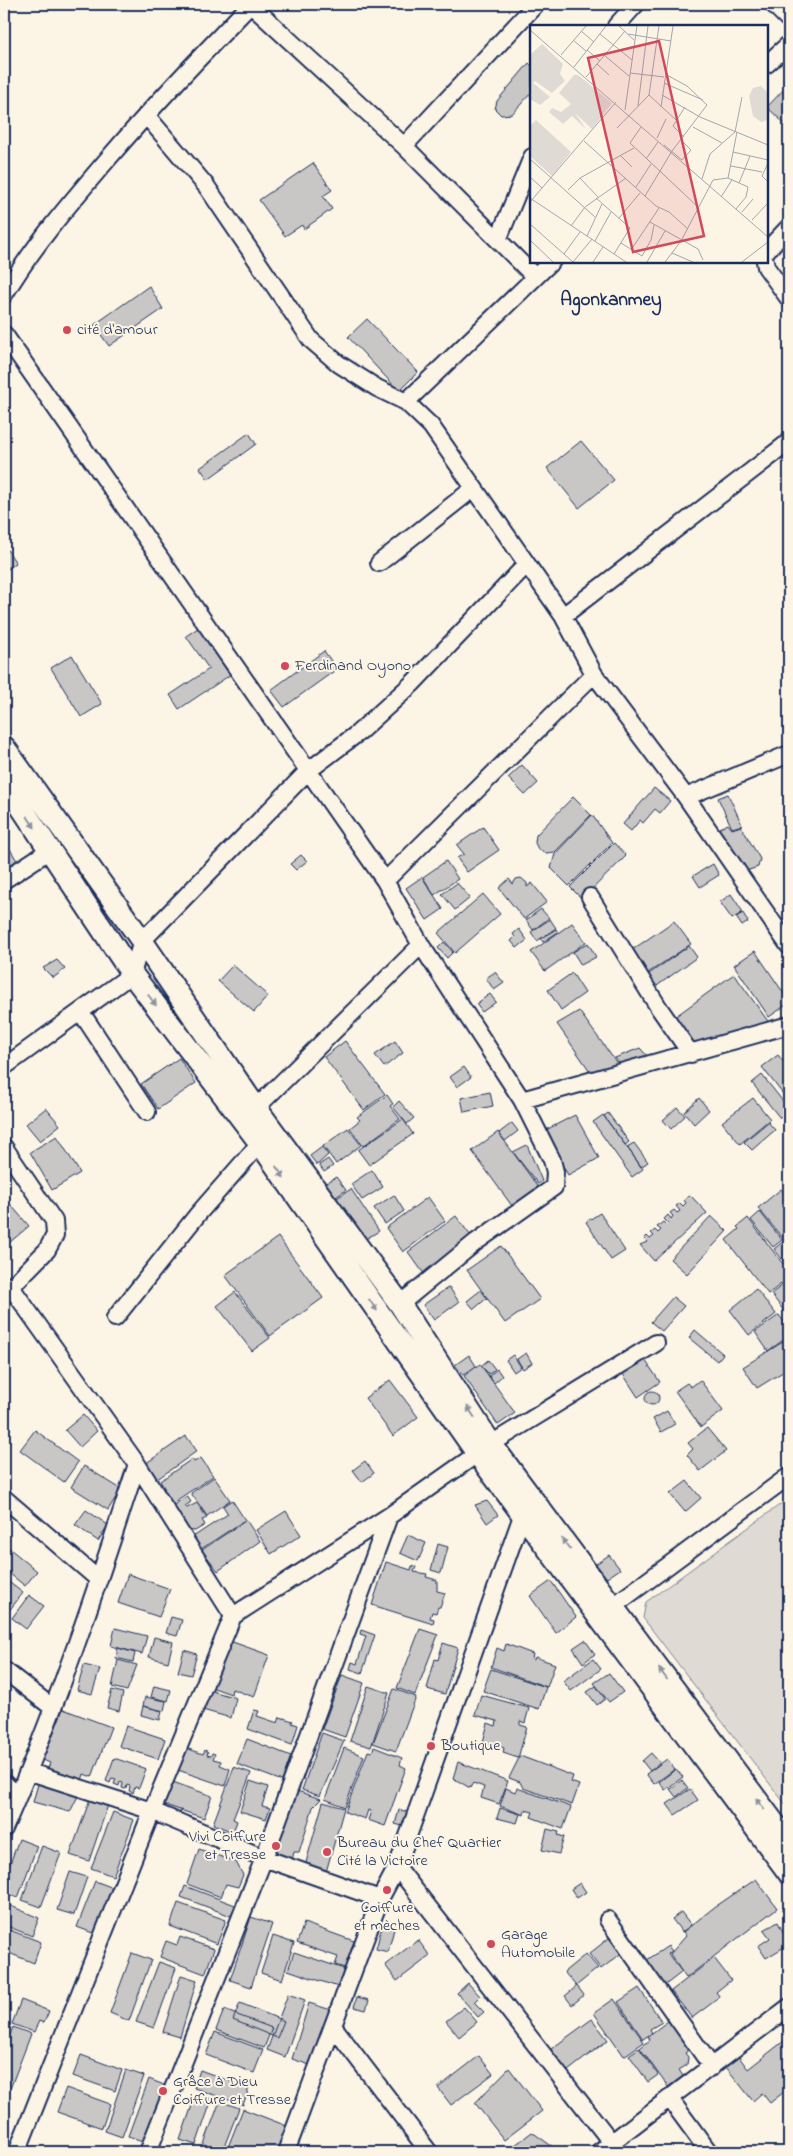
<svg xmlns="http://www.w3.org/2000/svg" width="793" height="2156" viewBox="0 0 793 2156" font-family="'Indie Flower',sans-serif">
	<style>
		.green { fill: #dfdbd4; stroke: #7d8599 }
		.building { fill: #c8c7c6; stroke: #1b2f5e }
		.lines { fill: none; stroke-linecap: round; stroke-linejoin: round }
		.minor-casing { stroke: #1b2f5e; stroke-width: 20 }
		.major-casing { stroke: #1b2f5e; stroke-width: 25 }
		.minor { stroke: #fcf5e5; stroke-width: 16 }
		.major { stroke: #fcf5e5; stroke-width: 21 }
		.oneway { fill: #8c92a2 }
		.poi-dot { fill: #d1495b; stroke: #fcf5e5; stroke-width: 2 }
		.labels { text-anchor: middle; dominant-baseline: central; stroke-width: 4; stroke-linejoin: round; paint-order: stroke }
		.poi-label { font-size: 16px; fill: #1b2f5e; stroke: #fcf5e5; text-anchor: start }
		.quarter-label { font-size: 19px; font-weight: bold; fill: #1b2f5e; stroke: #fcf5e5 }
		.inset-road { fill: none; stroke: #a2a6af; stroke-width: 1 }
		.view { fill: #d1495b; fill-opacity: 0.15; stroke: #d1495b; stroke-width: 2.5 }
		.inset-edge { fill: none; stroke: #1b2f5e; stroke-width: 2.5 }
	</style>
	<rect width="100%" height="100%" fill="#fcf5e5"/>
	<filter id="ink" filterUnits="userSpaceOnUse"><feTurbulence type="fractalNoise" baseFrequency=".02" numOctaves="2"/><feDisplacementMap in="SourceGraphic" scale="10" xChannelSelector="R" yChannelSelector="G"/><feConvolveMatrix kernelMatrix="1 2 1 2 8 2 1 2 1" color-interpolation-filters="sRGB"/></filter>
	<g filter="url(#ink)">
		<!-- green -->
		<path class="green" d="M789,1498V1809L643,1618L646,1602Z"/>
		<!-- building -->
		<path class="building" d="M529,63L532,66V92L512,114L501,115L495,109L497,101Z
			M789,84V125L788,127L767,107Z
			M313,163L332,190L323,196L332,209L304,229L302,225L285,236L259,200Z
			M149,286L163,309L109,346L94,325Z
			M367,319L418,372L399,391L348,337Z
			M249,433L256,444L208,479L200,468Z
			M581,441L614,480L579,508L547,468Z
			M4,545L16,563L4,572Z
			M198,628L230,675L179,709L170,695L209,669L186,636Z
			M324,651L337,669L284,707L271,690Z
			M72,655L102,704L81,717L51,668Z
			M522,765L538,783L525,795L508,778Z
			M654,788L670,801L660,813L655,809L643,823L640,820L631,831L623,824Z
			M728,794L742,825L732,828L718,798Z
			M573,797L591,815L555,852L546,853L538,849L535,843L536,835Z
			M592,815L612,843L569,886L551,868L555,854Z
			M728,824L732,829L741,826L760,859L758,867L740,873L714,831Z
			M483,827L499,850L467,872L457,858L464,854L457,845Z
			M4,839L19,864L4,873Z
			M614,843L626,856L582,899L570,887Z
			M301,855L307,861L296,870L290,864Z
			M446,861L458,879L434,895L423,877Z
			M713,864L719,875L700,887L693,876Z
			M422,877L443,909L427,920L406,888Z
			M521,878L527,883V887L532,883L547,902L524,919L499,888L509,879L513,884L516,879Z
			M457,883L470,898L455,910L442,894Z
			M483,894L500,914L455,953L438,933Z
			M731,894L743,912L732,919L720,902Z
			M541,909L549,918L533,930L526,920Z
			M743,913L748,922L742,926L736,917Z
			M550,919L556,928L537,941L531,932Z
			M674,921L691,944L645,975L629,952Z
			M572,923L586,942L545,971L531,952Z
			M519,929L527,940L517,948L511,941L515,937L513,934Z
			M556,929L558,932L543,942L541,939Z
			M444,942L453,952L447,958L438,948Z
			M588,943L596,957L581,965L573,952Z
			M689,946L697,957L654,988L646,976Z
			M755,951L789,1001V1003L769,1017L734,965Z
			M57,960L65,969L53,978L43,968Z
			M233,965L268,996L254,1012L218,981Z
			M495,972L504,983L494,990L486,978Z
			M572,973L585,993L561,1010L548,990Z
			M734,974L770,1024L700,1045L685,1041L669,1021Z
			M490,994L496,1002L482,1012L476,1004Z
			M579,1011L621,1069L592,1074L557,1024Z
			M345,1041L385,1094L364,1110L324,1057Z
			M395,1041L403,1053L384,1067L375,1055Z
			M640,1048L648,1057L621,1066L615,1058Z
			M778,1055L789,1069V1102L762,1067Z
			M179,1058L196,1083L158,1109L141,1084Z
			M464,1067L471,1077L457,1087L450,1077Z
			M762,1075L789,1109L780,1118L752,1083Z
			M490,1092L493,1106L464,1112L461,1098Z
			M387,1095L393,1104L390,1106L400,1119L363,1146L350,1128L360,1120L357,1117Z
			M699,1098L709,1110L694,1124L684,1112Z
			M753,1098L770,1119L740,1144L722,1122Z
			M399,1101L414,1118L407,1124L393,1107Z
			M677,1107L685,1116L671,1129L663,1120Z
			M46,1108L60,1125L40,1141L26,1124Z
			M608,1113L629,1142L625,1145L604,1116Z
			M575,1115L599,1158L568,1175L544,1131Z
			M603,1115L643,1169L632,1177L593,1122Z
			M403,1119L413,1134L369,1165L358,1150Z
			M768,1122L775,1130L752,1150L744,1142Z
			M512,1123L518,1131L505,1141L499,1133Z
			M348,1128L361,1145L336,1164L323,1146Z
			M498,1132L541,1191L515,1210L472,1151Z
			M57,1136L80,1173L52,1190L30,1152Z
			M634,1143L648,1162L641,1167L627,1147Z
			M527,1145L542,1181L538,1184L513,1152Z
			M322,1147L328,1155L317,1165L310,1156Z
			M328,1159L333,1166L324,1172L319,1165Z
			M372,1170L383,1187L362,1200L351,1184Z
			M336,1177L346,1190L336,1197L326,1183Z
			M351,1189L379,1231L359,1243L332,1201Z
			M781,1189L789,1199V1246L758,1208Z
			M394,1195L404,1211L385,1224L374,1208Z
			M690,1195L707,1213L654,1261L640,1245L647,1242L644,1239L647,1236L650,1239L654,1236L651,1233L655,1230L658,1233L661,1230L657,1227L663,1222L666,1225L668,1223L664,1219L668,1215L671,1219L673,1216L670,1213L674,1210L677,1213L680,1211L676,1206L680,1203L683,1206L686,1203L684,1200Z
			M4,1197L29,1226L9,1243L4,1236Z
			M428,1197L445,1221L403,1252L386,1228Z
			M760,1212L782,1240L773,1247L751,1220Z
			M600,1213L625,1251L611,1260L586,1222Z
			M456,1216L473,1239L425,1275L408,1252Z
			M711,1216L727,1231L687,1274L670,1259Z
			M748,1218L789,1272V1278L768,1294L726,1240L739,1229L737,1227Z
			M278,1237L323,1298L270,1336L225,1275Z
			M784,1241L789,1247V1268L774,1249Z
			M501,1246L540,1299L505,1323L467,1270Z
			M789,1280V1308L784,1311L771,1294Z
			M449,1287L459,1302L434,1320L423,1305Z
			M756,1289L776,1314L749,1335L730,1310Z
			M481,1290L487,1298L474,1309L467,1301Z
			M235,1292L270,1338L252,1351L217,1306Z
			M673,1297L684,1306L662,1331L651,1322Z
			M779,1315L789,1329V1336L768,1351L755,1332Z
			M695,1330L723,1354L717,1361L689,1338Z
			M789,1338V1368L757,1388L743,1367Z
			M526,1353L532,1363L523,1369L517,1359Z
			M469,1355L476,1366L463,1375L455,1365Z
			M513,1355L521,1367L514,1372L506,1360Z
			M488,1360L495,1369L489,1374L481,1366Z
			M645,1360L660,1382L638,1397L623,1374Z
			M480,1364L515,1413L498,1425L464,1376Z
			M497,1369L502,1376L494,1383L489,1376Z
			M390,1380L418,1417L393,1436L365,1398Z
			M700,1380L723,1411L701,1427L675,1391L687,1383L691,1387Z
			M645 1398a7 7 0 1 1 14 0a7 7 0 1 1-14 0Z
			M667,1411L675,1424L661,1432L653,1419Z
			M83,1415L97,1431L80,1447L65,1430Z
			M707,1428L726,1451L700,1471L687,1455L693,1449L688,1443Z
			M35,1430L78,1462L64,1482L20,1450Z
			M186,1436L197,1451L153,1482L142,1466Z
			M201,1458L213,1476L168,1506L159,1493L165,1489L160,1481L192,1459L194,1462Z
			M365,1461L374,1473L362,1482L353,1470Z
			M84,1466L121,1489L108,1510L71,1487Z
			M214,1477L230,1500L207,1516L191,1493Z
			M687,1481L701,1498L685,1512L670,1494Z
			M187,1496L191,1502L185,1506L187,1508L197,1503L207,1518L202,1520L205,1525L195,1531L187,1530L169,1508Z
			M232,1500L245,1520L201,1549L193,1537L228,1514L223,1506Z
			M487,1501L498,1515L487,1523L475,1505Z
			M86,1510L108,1525L98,1541L75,1525Z
			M286,1511L301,1535L271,1554L256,1530Z
			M246,1520L260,1541L218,1571L202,1550Z
			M408,1535L426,1543L418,1561L400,1553Z
			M4,1544L37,1571L25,1586L4,1569Z
			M438,1544L448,1547L441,1573L431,1570Z
			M609,1555L620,1569L607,1578L596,1564Z
			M386,1562L411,1570L412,1566L416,1567L414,1572L427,1574L426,1577L437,1580V1591L445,1593L440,1607H438L436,1613L432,1612L430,1618L434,1619L433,1624L372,1605Z
			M128,1574L170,1589L159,1617L118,1603Z
			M6,1580L23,1593L4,1617V1584Z
			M551,1581L576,1617L556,1633L530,1596Z
			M29,1595L44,1606L26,1629L12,1618Z
			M171,1617L182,1620L177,1636L166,1633Z
			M115,1628L147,1636L142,1654L111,1646Z
			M420,1629L438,1635L415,1695L397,1688Z
			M361,1630L375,1635L362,1673L350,1669L352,1662L357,1664L366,1636L360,1634Z
			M154,1637L173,1642L168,1662L149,1657Z
			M227,1640L269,1655L254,1697L232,1689L231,1694L211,1687Z
			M585,1640L595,1654L583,1663L573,1648Z
			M443,1643L458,1648L445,1694L427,1689L435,1659L438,1660Z
			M506,1644L533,1654L532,1659L534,1660L535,1657L555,1664L547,1687L491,1667L497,1648L504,1651Z
			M118,1648L135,1653L133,1662L116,1658Z
			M184,1650L197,1654L191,1675L178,1672Z
			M593,1659L601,1669L571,1691L563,1681Z
			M118,1660L137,1665L127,1691L112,1687Z
			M84,1665L100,1669L92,1694L77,1690Z
			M491,1669L546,1687L539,1709L483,1691Z
			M609,1673L623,1692L609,1702L594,1683Z
			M342,1675L364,1683L345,1737L322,1729Z
			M154,1686L171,1690L168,1701L151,1697Z
			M368,1686L389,1693L371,1747L350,1741Z
			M596,1686L605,1699L597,1705L587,1692Z
			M205,1689L236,1698L231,1718L199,1709Z
			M394,1689L416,1697L396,1751L373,1743Z
			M112,1690L123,1693L119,1711L107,1708Z
			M481,1695L529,1708L525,1723L520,1721V1725L527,1727L518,1758L503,1753L504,1748L483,1742L488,1723L496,1726L497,1721L475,1715Z
			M145,1697L166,1701L164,1711L143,1706Z
			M143,1706L162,1711L160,1720L141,1715Z
			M63,1709L111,1727L92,1777L84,1774L81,1784L47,1771L50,1763L43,1760Z
			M254,1710L259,1711L257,1716L278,1723L280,1717L293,1721L292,1723L298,1725L292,1745L248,1729Z
			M126,1726L165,1739L158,1759L119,1746Z
			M322,1733L344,1741L320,1796L302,1790Z
			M247,1739L291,1756L282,1781L237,1764Z
			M183,1747L203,1754L205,1750L208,1752L207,1755L211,1756L212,1753L215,1754L213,1759L221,1761L220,1765L230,1769L225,1786L175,1769Z
			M374,1747L402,1758L400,1765L406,1768L385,1826L368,1820L371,1811L368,1810L365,1819L345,1812L368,1751L372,1752Z
			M344,1748L364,1756L345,1807L325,1799Z
			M651,1753L660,1763L650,1771L642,1761Z
			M520,1756L573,1776L571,1782L579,1785L572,1805L523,1788L520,1782L509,1778Z
			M114,1758L146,1769L139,1788L135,1787L133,1793L129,1791L130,1786L127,1785L126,1789L122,1788L123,1783L120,1782L119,1786L114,1784L116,1779L112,1778L110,1783L106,1781Z
			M667,1759L675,1769L654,1784L646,1774Z
			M458,1762L508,1781L499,1804L481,1798L484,1787L473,1783L470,1788L453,1778Z
			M234,1767L251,1773L233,1819L237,1821L233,1832L213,1824Z
			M676,1769L683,1777L665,1790L659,1782Z
			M682,1780L688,1788L676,1797L670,1789Z
			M170,1781L212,1796L204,1818L162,1804Z
			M250,1781L268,1787L262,1806L270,1808L266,1819L240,1811Z
			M38,1784L78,1796L70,1812L33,1802Z
			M506,1788L515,1792L517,1788L571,1807L563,1829L531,1817L533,1812L525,1810L524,1815L500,1806Z
			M690,1789L698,1800L675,1815L667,1804Z
			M297,1791L321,1799L313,1807L299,1852H294L291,1864L283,1862L275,1848L290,1799Z
			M90,1799L108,1805L89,1861L70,1855Z
			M323,1802L344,1808L326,1872L305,1866Z
			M500,1808L520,1814L517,1823L497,1818Z
			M399,1810L407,1812L402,1826L395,1824Z
			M113,1812L134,1820L113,1876L91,1868Z
			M547,1829L559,1832L558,1835L564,1837L559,1854L542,1850Z
			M19,1839L37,1846L18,1898L4,1893V1880Z
			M42,1846L61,1853L41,1907L22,1900Z
			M199,1849L236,1862L243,1875L238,1887L226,1884L221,1897L187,1884Z
			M70,1872L87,1877L74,1915L57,1910Z
			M756,1879L777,1908L686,1978L670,1954L686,1936L683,1932L712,1909Z
			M95,1881L116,1889L98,1935L77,1927Z
			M580,1883L586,1892L577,1898L571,1889Z
			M185,1886L235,1905L231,1916L181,1897Z
			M4,1903L39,1918L32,1936L4,1925Z
			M178,1903L226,1920L217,1944L170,1926Z
			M681,1912L691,1925L682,1932L672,1919Z
			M251,1917L272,1924L251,1987L230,1980Z
			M778,1922L789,1944L766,1958L758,1946L770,1938L764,1930Z
			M304,1923L354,1941L345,1968L335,1965L338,1957L297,1943Z
			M382,1926L394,1929L388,1952L376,1949Z
			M4,1928L41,1942L34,1963L4,1951Z
			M273,1936L294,1943L282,1980L261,1973Z
			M180,1937L214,1949L205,1974L160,1957L166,1941L177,1945Z
			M609,1938L622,1953L601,1969L589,1954Z
			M418,1940L430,1956L397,1981L385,1965Z
			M668,1946L672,1951L668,1954L682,1972L664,1986L644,1962Z
			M294,1952L344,1969L338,1987L288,1970Z
			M132,1953L151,1960L129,2021L110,2013Z
			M586,1954L598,1968L576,1986L564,1972Z
			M714,1958L731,1980L716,1992L720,1997L692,2018L671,1991Z
			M159,1962L176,1968L154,2028L136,2022Z
			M181,1975L197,1980L180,2037L163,2032Z
			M468,1983L480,1996L474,2002L484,2012L478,2017L457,1993Z
			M577,1986L584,1995L572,2005L565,1996Z
			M639,1988L662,2022L650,2029L652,2033L643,2039L618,2002Z
			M288,1994L305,2000L285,2057L267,2050Z
			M357,1997L369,2000L366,2010L354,2007Z
			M614,1999L644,2042L624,2056L594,2013Z
			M21,2000L49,2011L44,2023L39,2021L34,2032L12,2024Z
			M240,2003L284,2021L277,2038L233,2020Z
			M309,2003L331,2010L313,2066L292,2059Z
			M464,2007L477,2022L459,2037L446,2021Z
			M224,2010L272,2028L264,2048L216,2030Z
			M592,2019L608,2040L564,2074L547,2052Z
			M668,2021L690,2049L685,2053L688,2057L687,2065L679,2070L683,2076L668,2087L640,2048L650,2040L648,2036Z
			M13,2027L31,2034L8,2094L4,2093V2050Z
			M215,2032L263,2050L254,2073L206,2055Z
			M789,2037V2088L770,2103L762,2093L753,2101L726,2067L739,2057L748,2069Z
			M639,2048L658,2075L648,2082L629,2055Z
			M81,2055L122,2070L115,2091L73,2076Z
			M479,2056L493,2074L451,2105L438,2088Z
			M509,2068L542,2111L504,2140L475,2103Z
			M126,2070L144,2076L122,2137L105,2131Z
			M200,2070L249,2088L243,2105L194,2088Z
			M149,2079L169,2087L148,2143L128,2136Z
			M66,2088L110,2104L102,2128L57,2112Z
			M196,2094L212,2099L196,2145L180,2140Z
			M220,2101L239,2108L222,2152H201Z
			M243,2109L287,2126L277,2152H226Z
			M532,2132L560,2152H506Z"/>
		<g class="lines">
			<defs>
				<path id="minor" d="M250,4L404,146L534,276
					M773,4L789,20
					M616,26L636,4
					M767,64L789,44
					M146,115L207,187L311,340L339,364L377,388L406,402L431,426L563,616L594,674L686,797L789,946
					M404,146L536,4
					M498,240L532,157
					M767,250L789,227
					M765,261L766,267L789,299
					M4,295C33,246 70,203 107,160C153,106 202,55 251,4
					M4,334L385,881L421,945L522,1100L552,1160L555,1172L554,1187L476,1242L400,1304
					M406,402L552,261
					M379,563L474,488
					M563,616L789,442
					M686,797L789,754
					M4,880L50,850
					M385,881L594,674
					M590,897L659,1008L691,1054
					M81,1012L147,1112
					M4,1067L132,974L142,941L308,771L358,733L413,683L526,565
					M522,1100L789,1025
					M256,1108L421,945
					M4,1147L54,1221L55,1235L47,1250L4,1294
					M11,1287L137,1464L233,1616
					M115,1318L198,1214L260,1143
					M4,1498L99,1580
					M604,1613L789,1476
					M4,1670L53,1708
					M30,1772L152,1811L264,1858L380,1899
					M4,1783L18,1796
					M4,1829C56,1710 97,1587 137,1464
					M397,1867L612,2143
					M608,1920L712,2067
					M333,2026L429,2152
					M670,2099L709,2152
					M17,2152L152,1811L233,1616L389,1516L491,1444L656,1343
					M148,2152L264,1858L389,1516
					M286,2152L380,1899L397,1867L523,1513
					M599,2152L789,2007"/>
				<path id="major" d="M4,747L142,941L256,1108L400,1304L491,1444L789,1843
					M4,781L132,974L260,1143L477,1453L789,1873"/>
			</defs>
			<!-- minor casing -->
			<use href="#minor" class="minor-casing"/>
			<!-- major casing -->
			<use href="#major" class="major-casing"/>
			<!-- minor -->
			<use href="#minor" class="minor"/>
			<!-- major -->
			<use href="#major" class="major"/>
		</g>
		<!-- one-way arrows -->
		<defs><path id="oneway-solid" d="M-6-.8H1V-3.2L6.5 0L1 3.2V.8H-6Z" transform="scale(1.25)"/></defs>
		<g class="oneway">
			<use href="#oneway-solid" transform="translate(31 822) rotate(56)"/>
			<use href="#oneway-solid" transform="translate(152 1000) rotate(53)"/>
			<use href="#oneway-solid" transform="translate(280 1172) rotate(55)"/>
			<use href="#oneway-solid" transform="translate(373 1305) rotate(55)"/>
			<use href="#oneway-solid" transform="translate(471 1412) rotate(-123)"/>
			<use href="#oneway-solid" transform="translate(566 1544) rotate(-127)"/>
			<use href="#oneway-solid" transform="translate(663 1674) rotate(-127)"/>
			<use href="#oneway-solid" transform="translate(760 1804) rotate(-127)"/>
		</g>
	</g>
	<!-- markers -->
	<g class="poi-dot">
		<circle cx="67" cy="330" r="5"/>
		<circle cx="285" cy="666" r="5"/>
		<circle cx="431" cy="1746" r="5"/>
		<circle cx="276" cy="1846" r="5"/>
		<circle cx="327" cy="1852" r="5"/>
		<circle cx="387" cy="1890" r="5"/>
		<circle cx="491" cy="1944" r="5"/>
		<circle cx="163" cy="2091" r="5"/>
	</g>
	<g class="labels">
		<!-- poi labels -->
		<g class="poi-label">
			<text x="77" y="330">cité d'amour</text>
			<text x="295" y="666">Ferdinand Oyono</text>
			<text x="441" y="1746">Boutique</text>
			<text x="266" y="1837" text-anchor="end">Vivi Coiffure<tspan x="266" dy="18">et Tresse</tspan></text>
			<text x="337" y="1843">Bureau du Chef Quartier<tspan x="337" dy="18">Cité la Victoire</tspan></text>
			<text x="387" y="1908" text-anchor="middle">Coiffure<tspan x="387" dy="18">et mèches</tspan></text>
			<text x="501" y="1935">Garage<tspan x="501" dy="18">Automobile</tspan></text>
			<text x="173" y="2082">Grâce à Dieu<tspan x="173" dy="18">Coiffure et Tresse</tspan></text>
		</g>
		<!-- quarter labels -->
		<g class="quarter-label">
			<text x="611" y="300">Agonkanmey</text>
		</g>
	</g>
	<!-- overview -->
	<g transform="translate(530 25)">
		<rect width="238" height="238" fill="#fcf5e5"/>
		<path d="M12,19L33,39L30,49L35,56L22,68L5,56L3,58L20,72L10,80L0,74V30ZM44,50H48L82,78L62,104L45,88L56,104L42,91L33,99L19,87L22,83L31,87L41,79L29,68ZM231,61L238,68L237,95L231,97L223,91L219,71L223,63ZM6,95L41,127L22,151L0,131V101Z" fill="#dfdbd4"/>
		<path class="inset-road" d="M89,1L104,15M0,5L238,212M51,6L64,17M70,9L102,35M98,9L141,16M43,15L56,26M57,25L70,36M31,30L56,1M74,30L99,51M67,39L79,50M44,42L76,1M100,48L134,52M56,52L95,6M134,58L173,75M119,70L146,95M132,70L170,92L238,120M108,81L118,1M131,82L143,1M95,85L107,1M111,102L100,118L168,182M163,102L192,118M87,103L119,70L129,1M154,112L143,101L155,82M127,113L136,94M151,115L161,125L152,135M54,116L126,181L139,187L158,204M134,120L152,135M203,127L238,135M90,130L102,142M0,134L65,192M116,134L128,117M238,138L232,151L238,157M201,141L232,147M0,152L12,163M50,153L68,172M198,153L207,107M172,154L180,129L205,107L212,72M209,158L220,131M106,162L121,139M38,165L50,153L104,123M115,171L142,126L177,80L157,61L135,49M191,172L202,155M0,173L96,237M66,173L100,203L84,229M0,177L86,77M212,187L223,174M89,193L110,168M222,195L238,178M120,197L168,224L173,235M0,199L43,237M41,201L55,182L96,153M57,211L72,179M0,215L23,237M65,216L81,187M91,218L112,231L121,215L124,200M101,225L129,183M142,228L163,237M34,229L50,207M43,237L62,214M63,237L73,222M117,237L135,206M135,237L151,216L183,155L198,153L218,162L216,172L206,184M212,237L238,217"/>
		<path class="view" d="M129,16L174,211L103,227L58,33Z"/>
		<rect width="238" height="238" class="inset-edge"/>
	</g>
	<!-- margin -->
	<rect width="793" height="2156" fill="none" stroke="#fcf5e5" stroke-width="20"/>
	<rect x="10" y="10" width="773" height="2136" fill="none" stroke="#1b2f5e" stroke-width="2" filter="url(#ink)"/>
</svg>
